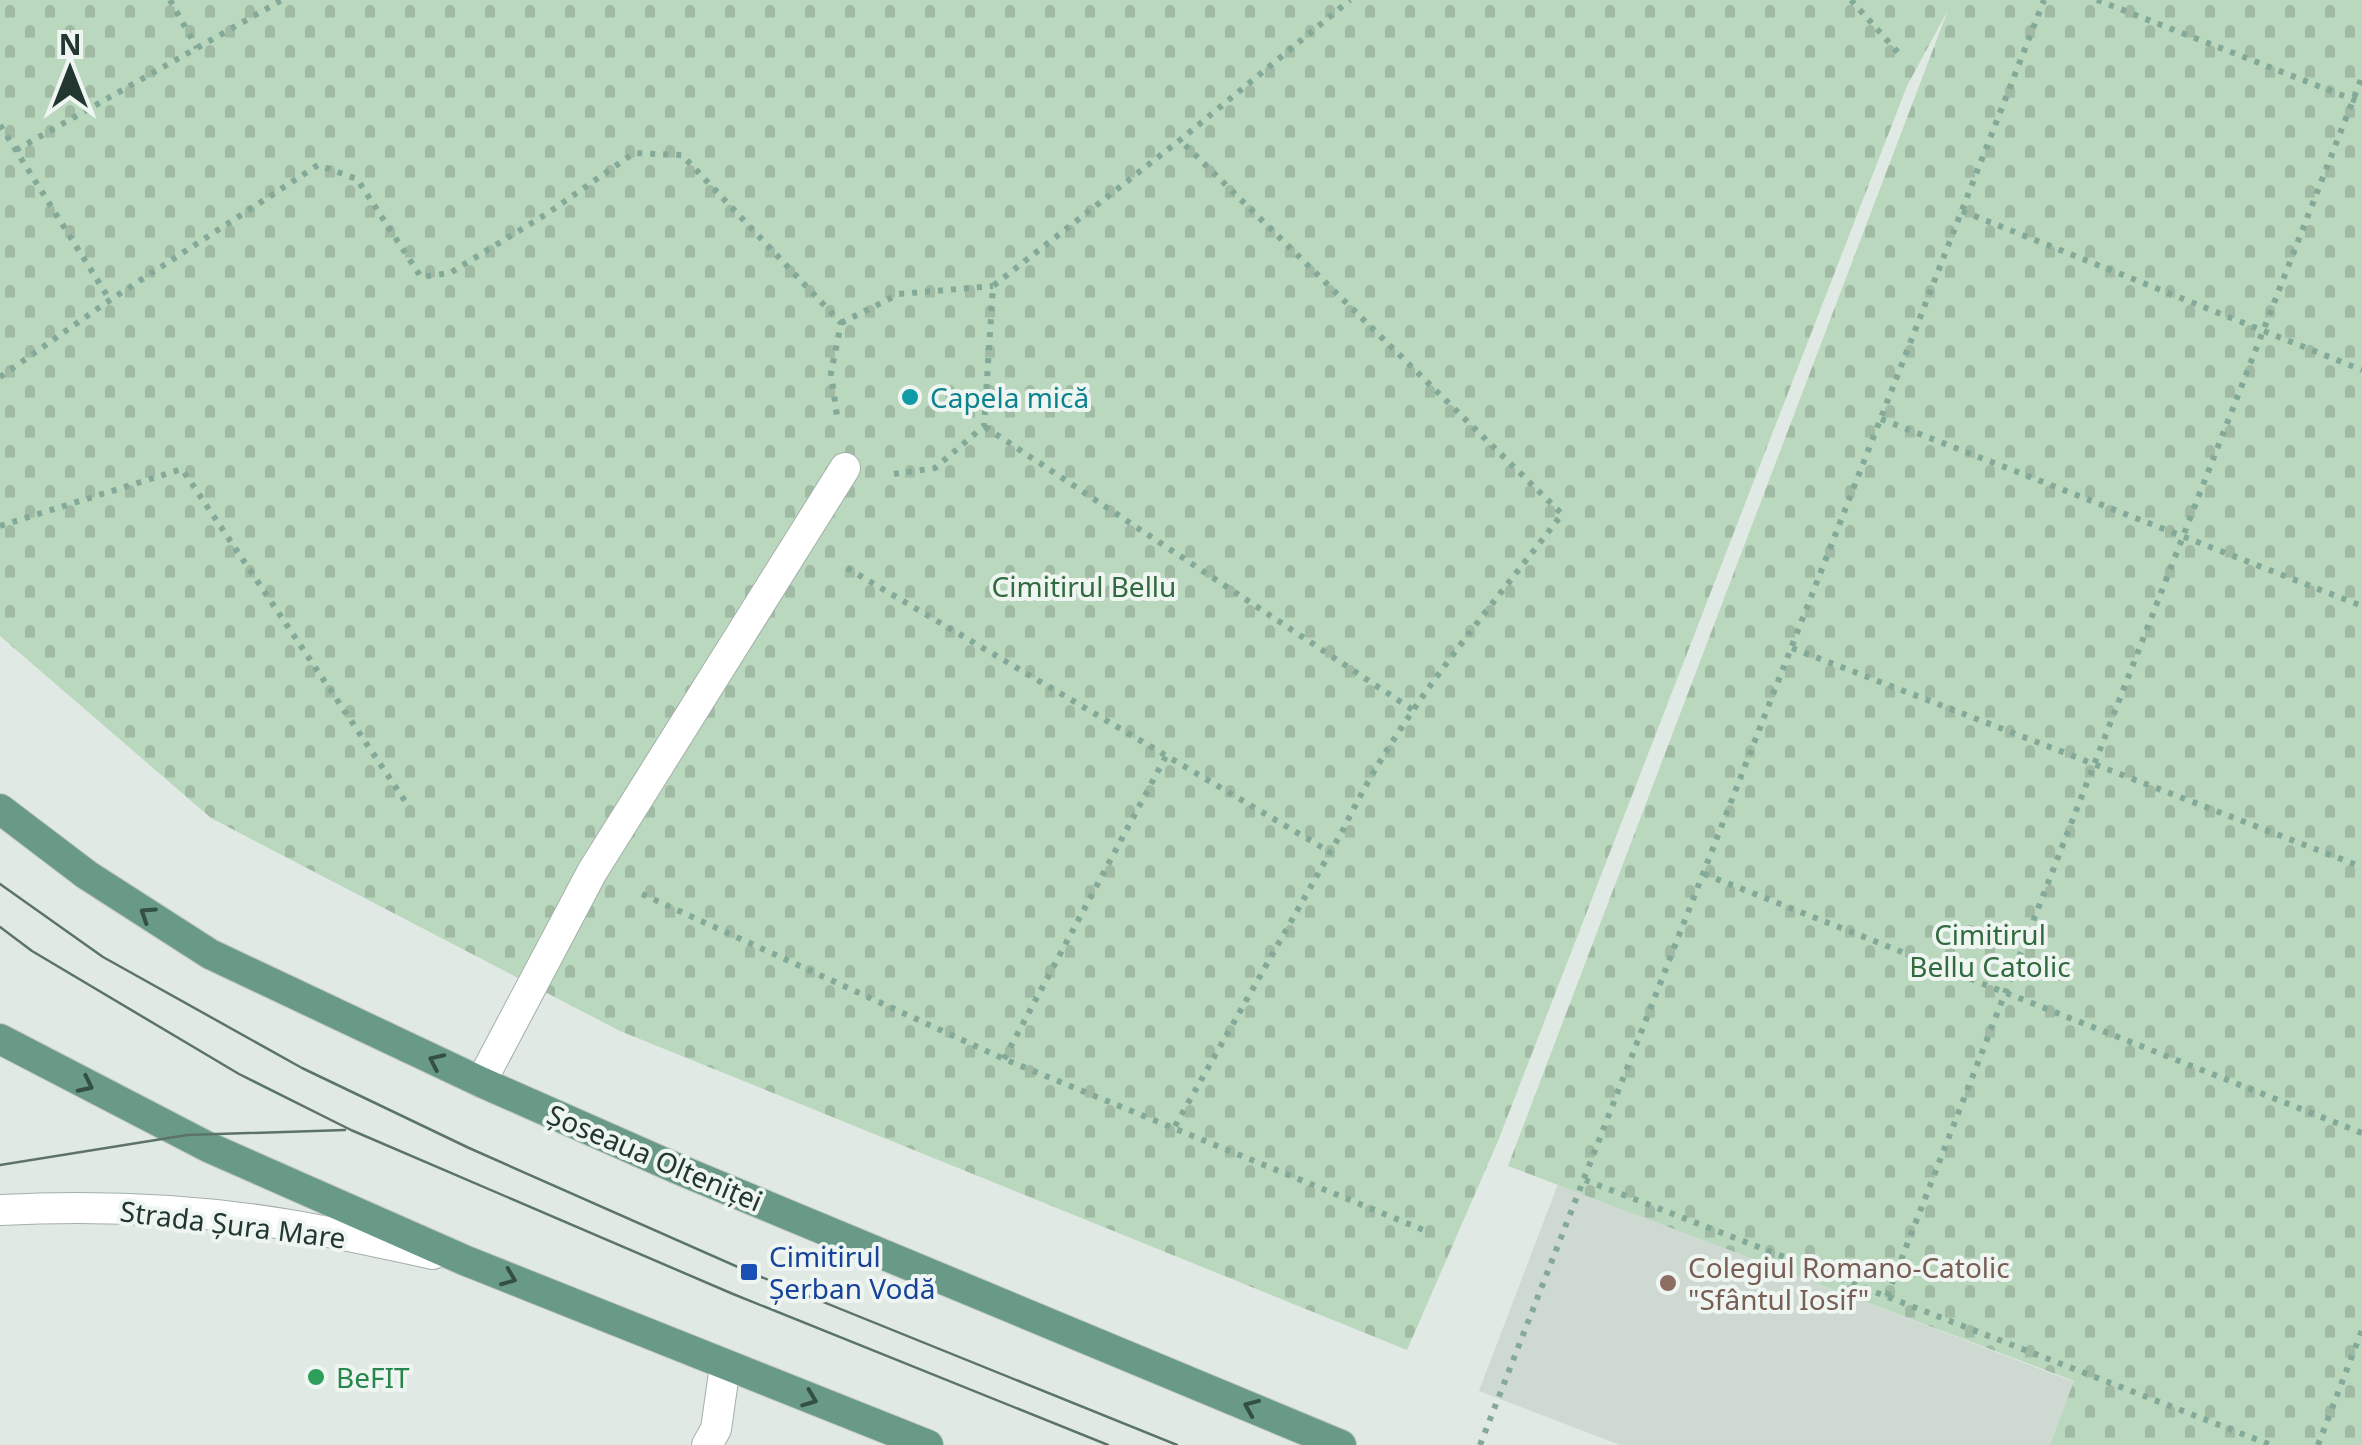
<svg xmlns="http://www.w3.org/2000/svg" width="2362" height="1445" viewBox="0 0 2362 1445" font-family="'Noto Sans',sans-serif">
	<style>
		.built { fill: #ced9d2 }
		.cemetery { fill: url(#cemetery-stones) }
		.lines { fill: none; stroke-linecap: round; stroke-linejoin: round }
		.minor-casing { stroke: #a3b0a9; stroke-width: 32 }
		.major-casing { stroke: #c1c7c5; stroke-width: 32 }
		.path { stroke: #83aa98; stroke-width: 6; stroke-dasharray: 5 8; stroke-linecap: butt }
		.minor { stroke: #fff; stroke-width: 30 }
		.major { stroke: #689a87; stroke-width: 30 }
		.tram { stroke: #5c736a; stroke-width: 2.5 }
		.oneway { stroke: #345045 }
		.culture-dot { fill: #0f9aa8; stroke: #eff6f2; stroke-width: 4 }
		.transit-dot { fill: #1a4fb4; stroke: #eff6f2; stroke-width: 4 }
		.education-dot { fill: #8d6e63; stroke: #eff6f2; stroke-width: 4 }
		.leisure-dot { fill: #2e9e5b; stroke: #eff6f2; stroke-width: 4 }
		.labels { text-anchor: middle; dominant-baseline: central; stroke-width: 8; stroke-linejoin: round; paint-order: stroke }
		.culture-label { font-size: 28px; fill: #0d838f; stroke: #eff6f2; text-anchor: start }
		.park-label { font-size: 28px; fill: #316a3f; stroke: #eff6f2 }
		.street-label { font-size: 28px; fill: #22372f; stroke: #eff6f2 }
		.transit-label { font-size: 28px; fill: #164399; stroke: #eff6f2; text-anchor: start }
		.education-label { font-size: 28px; fill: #785e54; stroke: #eff6f2; text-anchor: start }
		.leisure-label { font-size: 28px; fill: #27864d; stroke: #eff6f2; text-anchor: start }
	</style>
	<defs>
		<pattern id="cemetery-stones" width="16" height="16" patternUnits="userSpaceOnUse" patternTransform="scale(2.5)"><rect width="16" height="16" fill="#bad8be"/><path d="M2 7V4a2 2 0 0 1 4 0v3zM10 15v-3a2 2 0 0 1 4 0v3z" fill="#a0baa4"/></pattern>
	</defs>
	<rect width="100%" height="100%" fill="#e0e9e3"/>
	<!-- built -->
	<path class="built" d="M1558,1184L2074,1382L2050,1445H1620L1479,1391Z"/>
	<!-- cemetery -->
	<path class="cemetery" d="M0,0H2362V1445H2050L2074,1381L1508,1166L1948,10L1907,86L1498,1141L1407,1350L620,1031L211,818L0,636Z"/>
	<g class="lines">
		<defs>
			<path id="minor" d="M481,1082L592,872L845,468
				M0,1210C96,1205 195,1209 290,1225C338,1233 386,1244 433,1254
				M707,1445L716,1429L725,1366"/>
			<path id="major" d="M0,809L87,875L210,954L481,1082L678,1169L1341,1445
				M0,1039L208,1147L464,1260L928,1445"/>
		</defs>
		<!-- minor casing -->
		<use href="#minor" class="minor-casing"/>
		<!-- major casing -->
		<use href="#major" class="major-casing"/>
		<!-- path -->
		<path class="path" d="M170,0L197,48
			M1851,0L1903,58
			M2097,0L2362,103
			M0,125L110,300
			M16,150L282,0
			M1962,211L2362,370
			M841,323L899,294L993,286
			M0,377L110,300L318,165L357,179L421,277L450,273L548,213L634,153L682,155L841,323L831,373L837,416
			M1881,419L2362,606
			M985,427L1413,710
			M894,474L935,468L984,426L993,286L1180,140L1350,0
			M0,526L182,469L405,801
			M847,568L1330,852
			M1792,648L2362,867
			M1704,874L2362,1133
			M642,894L1004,1059L1426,1231
			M1004,1059L1166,756
			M1175,1126L1344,828C1399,713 1485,615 1562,514L1180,140
			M1585,1180L2271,1445
			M1887,1296L2362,77
			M1480,1445L2044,0
			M2318,1445L2362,1330"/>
		<!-- minor -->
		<use href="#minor" class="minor"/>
		<!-- major -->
		<use href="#major" class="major"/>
		<!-- tram -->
		<path class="tram" d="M0,884L103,957L302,1068L469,1148L749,1272L1177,1445
			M0,927L32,951L239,1074L351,1130L733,1294L1108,1445
			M0,1165L187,1135L345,1130"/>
	</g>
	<!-- one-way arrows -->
	<defs><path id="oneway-chevron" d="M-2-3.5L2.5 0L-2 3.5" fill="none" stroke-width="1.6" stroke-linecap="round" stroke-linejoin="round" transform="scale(2.5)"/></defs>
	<g class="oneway">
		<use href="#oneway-chevron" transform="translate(147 914) rotate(-147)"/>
		<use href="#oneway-chevron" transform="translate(436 1061) rotate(-155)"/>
		<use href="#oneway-chevron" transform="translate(86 1085) rotate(26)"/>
		<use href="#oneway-chevron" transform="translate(509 1278) rotate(22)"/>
		<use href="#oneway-chevron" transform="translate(810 1399) rotate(21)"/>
		<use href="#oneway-chevron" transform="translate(1251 1407) rotate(-157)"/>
	</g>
	<!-- markers -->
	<circle class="culture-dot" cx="910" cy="397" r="10"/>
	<rect class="transit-dot" x="739" y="1262" width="20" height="20" rx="5"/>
	<circle class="education-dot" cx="1668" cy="1283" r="10"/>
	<circle class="leisure-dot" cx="316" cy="1377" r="10"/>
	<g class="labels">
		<!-- culture labels -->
		<g class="culture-label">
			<text x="930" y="397">Capela mică</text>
		</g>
		<!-- park labels -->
		<g class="park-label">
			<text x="1084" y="586">Cimitirul Bellu</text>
			<text x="1990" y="934">Cimitirul<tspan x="1990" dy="32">Bellu Catolic</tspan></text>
		</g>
		<!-- street labels -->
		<g class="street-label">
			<text transform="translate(655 1157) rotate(23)">Șoseaua Olteniței</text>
			<text transform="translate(233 1224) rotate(7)">Strada Șura Mare</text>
		</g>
		<!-- transit labels -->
		<g class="transit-label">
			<text x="769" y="1256">Cimitirul<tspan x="769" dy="32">Șerban Vodă</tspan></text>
		</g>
		<!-- education labels -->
		<g class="education-label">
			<text x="1688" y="1267">Colegiul Romano-Catolic<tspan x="1688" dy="32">"Sfântul Iosif"</tspan></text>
		</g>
		<!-- leisure labels -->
		<g class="leisure-label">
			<text x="336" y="1377">BeFIT</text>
		</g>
	</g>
	<!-- north arrow -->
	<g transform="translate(70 70)" stroke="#eff6f2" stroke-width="8" paint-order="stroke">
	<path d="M0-8L18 38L0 25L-18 38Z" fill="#22372f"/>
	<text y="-15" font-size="28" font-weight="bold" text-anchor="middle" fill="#22372f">N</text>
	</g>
</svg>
